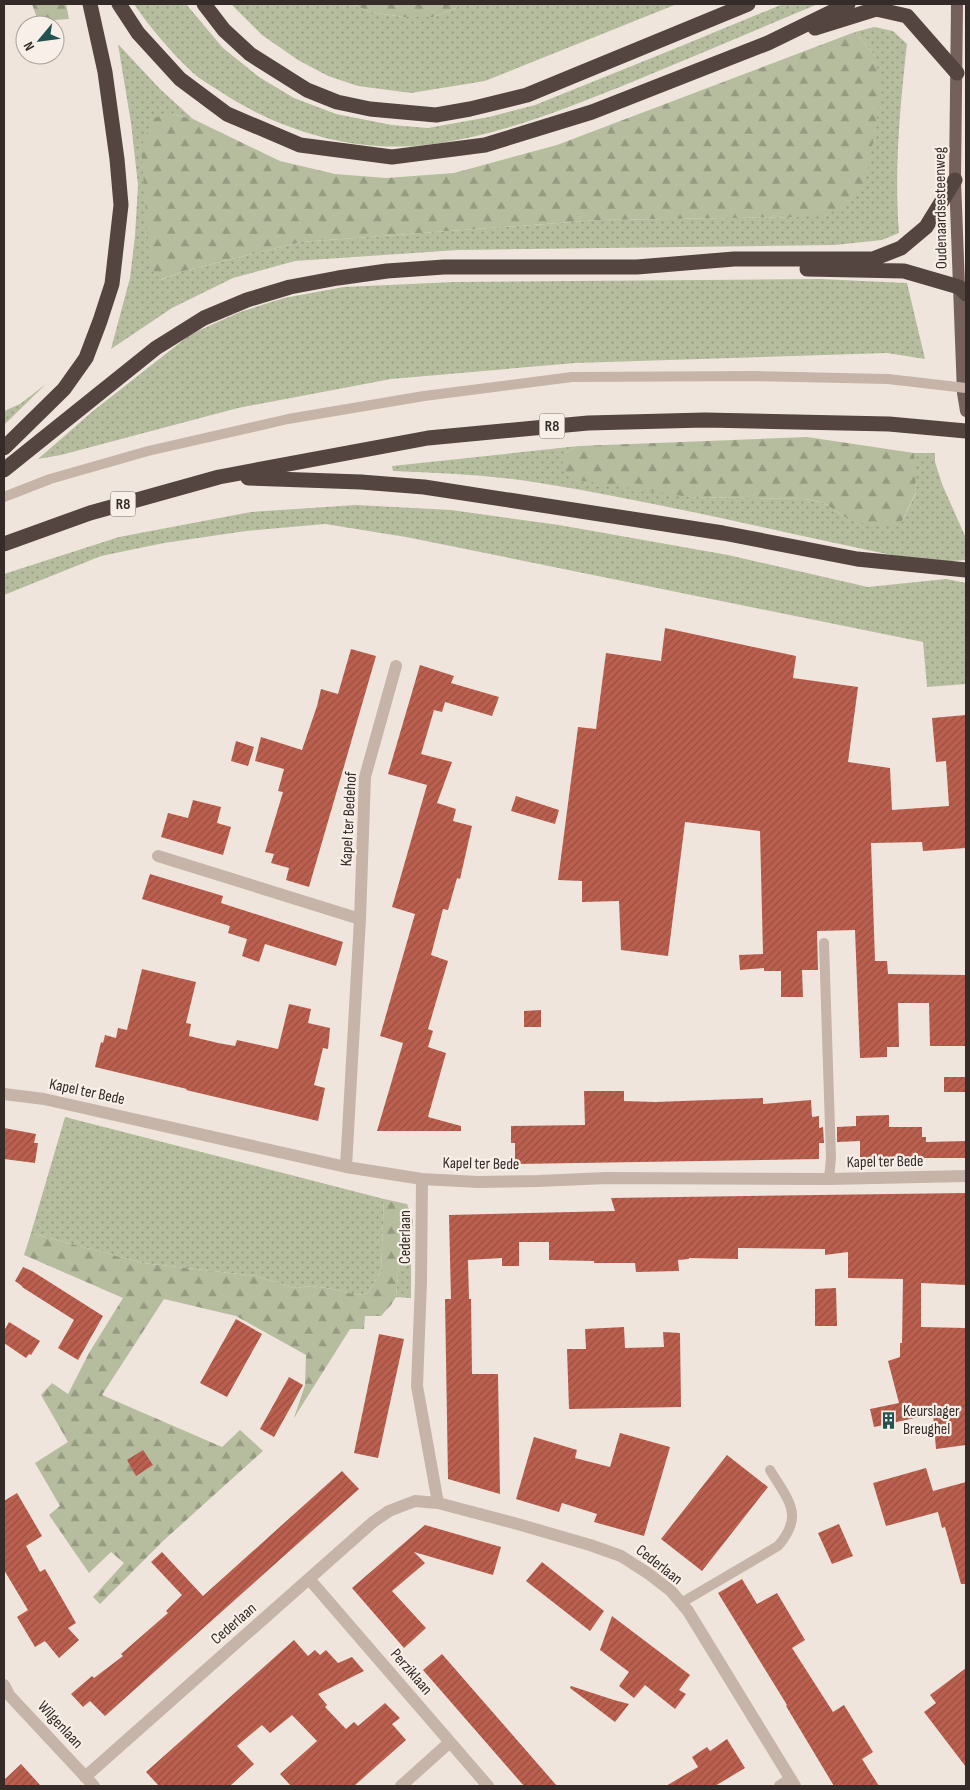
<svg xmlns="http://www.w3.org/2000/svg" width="970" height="1790" viewBox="0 0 970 1790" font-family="'Sofia Sans Condensed',sans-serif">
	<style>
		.grass { fill: url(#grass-dots) }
		.forest { fill: url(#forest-firs) }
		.building { fill: url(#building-hatch) }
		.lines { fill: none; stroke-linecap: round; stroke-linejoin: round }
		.lane { stroke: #c7b4a9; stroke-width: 10 }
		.street { stroke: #c7b4a9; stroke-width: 12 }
		.primary { stroke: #75615b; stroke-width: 12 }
		.highway { stroke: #554540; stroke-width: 15 }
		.lane-bridge { stroke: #c7b4a9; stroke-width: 10 }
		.labels { text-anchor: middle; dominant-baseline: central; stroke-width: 4.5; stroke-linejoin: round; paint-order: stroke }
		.shield { fill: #f8efe8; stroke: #706662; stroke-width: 1 }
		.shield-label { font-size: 15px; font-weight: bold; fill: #352b28 }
		.street-label { font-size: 16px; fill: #352b28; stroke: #f8efe8 }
		.poi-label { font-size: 16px; fill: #352b28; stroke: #f8efe8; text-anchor: start }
	</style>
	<defs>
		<pattern id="grass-dots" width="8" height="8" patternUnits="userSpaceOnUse" patternTransform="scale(1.25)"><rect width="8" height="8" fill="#b6bd9e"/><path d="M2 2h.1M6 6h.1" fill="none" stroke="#959a81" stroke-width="1.8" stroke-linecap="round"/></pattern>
		<pattern id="forest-firs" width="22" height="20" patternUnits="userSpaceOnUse" patternTransform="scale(1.25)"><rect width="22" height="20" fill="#b6bd9e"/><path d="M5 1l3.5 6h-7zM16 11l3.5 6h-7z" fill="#959a81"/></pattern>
		<pattern id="building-hatch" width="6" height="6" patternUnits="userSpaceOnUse" patternTransform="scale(1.25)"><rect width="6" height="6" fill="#bb604f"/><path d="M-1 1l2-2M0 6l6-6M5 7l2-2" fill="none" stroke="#994f42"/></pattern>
	</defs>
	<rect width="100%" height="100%" fill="#f0e5dc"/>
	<!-- grass -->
	<path class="grass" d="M134,4H186L223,48L259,77L294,98L336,114L392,125L428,128L489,117L535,105L669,51L783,4H818C756,30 694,56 632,82C565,109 497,137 424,145C353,153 277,130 218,90C210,85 201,80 193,73C171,52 151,29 134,4Z
		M231,4H351L371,12L403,17H433L456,8L458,4H677L485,81L411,93L358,86L328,76L298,60L262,35Z
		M874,27L893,31L907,44C900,106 894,171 899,233L882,240L835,245L458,250L295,261L233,278L172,308L111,349L130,278L135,236L138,185L131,123L118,44L160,89L193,119L171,114L161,280L184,271L301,242L600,220L804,217L875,56L855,32Z
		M820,279L907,283L925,359L887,353L575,363L391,379L238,408L61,455L38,459L93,411L191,334L240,312L284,298L344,287L454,282Z
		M46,384L4,425V411L20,404Z
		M579,446L565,453L690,497L805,499L824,503L843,516L902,521L916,493L913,453H935V462L942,484L965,536L966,560L938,562L906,558C784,533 663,503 540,483C491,475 442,473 393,471L392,466Z
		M356,505L451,510L559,525L728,555L868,587L946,579L966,583V684L927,687L923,642L406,537L325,524L246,531L164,543L101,556L4,595V574L119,537L251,512Z
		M65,1117L384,1199L381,1271L368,1293L356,1295L333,1289L312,1286L293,1288L256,1276L143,1263L31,1233Z
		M401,1237L411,1241V1298L396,1297Z"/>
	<!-- forest -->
	<path class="forest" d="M32,4H66L69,19L38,21Z
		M351,4H458L456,8L433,17H403L371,12Z
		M855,32L875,56L881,91L870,159L863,189L842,210L804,217L600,220L301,242L184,271L160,280L150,265L141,147L153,118L171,114L193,119L280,161L335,174L386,178L454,173L557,145Z
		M807,437L914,453L916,492L902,521L885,527L866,524L843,516L824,503L805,499L690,497L577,480L566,475L562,466L565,453L579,446Z
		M384,1199L407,1204L413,1220L411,1241L401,1238L396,1297L391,1305L381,1316H365L364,1329H350L294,1418L305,1385L306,1355L236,1316L164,1299L102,1395L222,1447L240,1430L263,1451L163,1541L100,1604L93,1597L124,1563L111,1552L89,1573L49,1515L60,1506L35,1463L68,1442L41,1395L52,1383L68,1394L89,1353L123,1298L24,1255L31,1233L143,1263L256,1276L293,1288L312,1286L333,1289L357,1295L368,1293L381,1271Z"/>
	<!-- building -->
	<path class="building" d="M665,628L796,656L793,678L858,687L848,762L890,768L892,810L949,806L946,761L936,762L932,718L966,715V848L923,851L922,842L871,843L875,961H887L888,974L966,975V1046H930L929,1003H898L899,1047H887V1057L860,1058L855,930L817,931L818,970H802L803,997H781V971H764V968L740,970L739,955L763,954L760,831L685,822L668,956L621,950L619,901L582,902V881L558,880L578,727L596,729L606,653L661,661Z
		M351,649L376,656L309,887L286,880L289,868L271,863L274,854L265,852L283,792L278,791L284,769L255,761L261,737L302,750L317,706L321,689L338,694Z
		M420,665L454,676L451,683L499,697L492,716L445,702L442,712L434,710L421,754L452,762L437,803L456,809L453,821L472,826L460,879L457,878L448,910L443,909L431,955L448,961L428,1029L433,1031L428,1047L446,1053L428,1117L461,1126V1131H377L403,1043L380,1036L415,914L392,907L427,785L388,774Z
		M236,741L254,747L248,766L231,761Z
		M516,796L559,810L555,824L511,811Z
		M193,800L221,807L217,823L231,827L223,855L161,837L168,813L188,818Z
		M150,874L223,896L221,903L343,942L336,966L265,944L259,962L242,956L247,939L228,933L230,926L142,899Z
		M142,969L196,982L186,1023L191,1024L189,1036L218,1043L235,1046L237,1040L278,1049L289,1004L311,1009L308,1023L330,1028L328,1049L323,1048L314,1085L325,1088L318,1121L186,1090L187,1089L95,1067L101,1042L103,1043L105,1035L116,1038L118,1028L127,1030Z
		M541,1010V1027H524V1011Z
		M944,1077H966V1092H944Z
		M584,1091H624V1101L655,1102L763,1098V1104L811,1100L812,1117L819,1116V1128L823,1127L824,1143H819V1159L515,1164V1143H511V1126L585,1125Z
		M889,1115V1127H922V1137H926V1142L966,1141V1158H860V1141L837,1142V1127L856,1126V1116Z
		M4,1128L36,1134L34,1143H38L35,1163L4,1159Z
		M966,1193V1285L921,1283V1327L966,1328V1445L936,1449L933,1414L874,1427L870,1409L899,1403L888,1361L900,1357V1343H902L903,1279L848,1278V1252L825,1255V1249L738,1248V1259L689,1258V1259L678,1260L679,1271L636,1272L635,1263H594V1261L549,1260V1242H519V1266H502V1258L468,1260L469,1299H471L472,1374H498L500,1494L448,1479L445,1299H451L449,1215L615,1211L611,1198Z
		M23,1267L32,1271L103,1316L78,1360L58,1348L74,1320L22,1287V1286L15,1281Z
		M836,1288L837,1326H815V1289Z
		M236,1319L262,1334L227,1397L200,1383Z
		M9,1322L40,1341L31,1355L29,1354L26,1358L4,1343V1331Z
		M624,1327L625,1348L664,1347L663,1332L680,1333L681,1407L569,1409L567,1349H586L585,1329Z
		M379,1334L404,1339L378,1458L354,1453Z
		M289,1377L303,1385L274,1437L260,1429Z
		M620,1433L670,1447L644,1536L594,1522L597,1514L562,1503L559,1512L516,1499L534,1437L577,1450L575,1458L610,1467Z
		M143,1450L153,1465L136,1476L127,1460Z
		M727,1455L768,1487L702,1571L661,1539Z
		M926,1468L933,1491L966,1482V1584H961L945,1527L942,1528L938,1512L886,1526L873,1483Z
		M342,1471L359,1489L105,1716L90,1701L83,1707L71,1694L92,1676L94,1678L123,1656L121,1654L168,1613L166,1611L182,1595L151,1562L162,1552L203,1596Z
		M17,1493L42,1536L26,1546L40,1572L45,1569L76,1623L68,1628L79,1640L59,1658L45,1641L35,1647L17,1617L28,1610L4,1570V1501Z
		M839,1524L853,1556L832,1564L818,1533Z
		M425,1525L501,1547L493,1575L414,1552L425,1563L392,1591L426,1628L404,1648L352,1588Z
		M542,1562L604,1611L590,1631L526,1581Z
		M742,1579L757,1604L777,1593L805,1640L792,1648L833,1712L844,1705L873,1752L862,1759L879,1786H834L786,1706L787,1705L718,1593Z
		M612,1616L690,1675L679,1690L686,1694L675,1709L645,1685L634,1698L619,1686L629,1672L600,1650Z
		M294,1640L308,1656L315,1650L320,1655L326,1650L338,1663L352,1657L364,1671L318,1694L327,1705L325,1707L346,1729L354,1722L358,1726L385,1703L400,1718L392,1724L406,1740L354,1786H291L280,1774L317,1741L292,1715L270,1733L262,1725L237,1746L254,1764L230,1786H159L146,1772Z
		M442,1654L482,1700L557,1786H524L443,1693L423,1670Z
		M966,1668V1767L924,1712L936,1703L930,1695Z
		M571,1686L614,1700L629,1704L615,1722L570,1688Z
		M727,1739L745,1768L715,1786H666L698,1767L692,1757L707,1747L710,1751Z
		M21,1764L41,1786H4V1780Z"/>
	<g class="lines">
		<!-- lane -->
		<path class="lane" d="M4,497L50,479L148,451L288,419L424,396L572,377L755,376L888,379
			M824,943L831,1158L829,1179
			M681,1603L778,1546C805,1515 788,1500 770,1470"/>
		<!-- street -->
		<path class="street" d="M158,856L360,919
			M4,1094L44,1099L346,1167L422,1179L478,1182L538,1181L607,1178L829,1179L966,1176
			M346,1167L360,919L365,777L396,666
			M422,1179L421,1282L417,1386L438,1503
			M310,1580L488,1786
			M4,1685L9,1695L94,1786
			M85,1777L373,1522L389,1511L415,1501L438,1503L514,1523L590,1545L621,1556L649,1574L671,1591L688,1611L795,1786
			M401,1786L450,1742
			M780,1786L791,1779"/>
		<!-- primary -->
		<path class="primary" d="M957,4L955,180L963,393L966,411"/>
		<!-- highway -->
		<path class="highway" d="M119,4L138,33L180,79L227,114L300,145L392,157L485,145L592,112L768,43L848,4
			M204,4L224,30L250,54L307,90L337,102L370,109L436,115L470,109L527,95L748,4
			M815,28L876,9L907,16L957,73
			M807,269L904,271L959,287L966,294
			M4,448L64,389L86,358L100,321L112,284L121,205L117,159L105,72L90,4
			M4,470L156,348L204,318L247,300L290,287L338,278L387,271L444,267H637L734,259H873L901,248L926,227L955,180
			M248,478L361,482L424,487L723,533L857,559L966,570
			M4,544L90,513L219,477L428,438L588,423L705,420L889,424L966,431"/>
		<!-- lane-bridge -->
		<path class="lane-bridge" d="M888,379L966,388"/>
	</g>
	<!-- icons -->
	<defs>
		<symbol id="building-bare" viewBox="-9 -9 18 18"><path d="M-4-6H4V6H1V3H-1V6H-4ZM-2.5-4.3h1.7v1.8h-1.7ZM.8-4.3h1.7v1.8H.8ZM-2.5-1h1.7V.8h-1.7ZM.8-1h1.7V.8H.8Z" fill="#225251" stroke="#f8efe8" stroke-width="2.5" paint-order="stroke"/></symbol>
	</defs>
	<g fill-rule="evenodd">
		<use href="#building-bare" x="876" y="1408" width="25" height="25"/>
	</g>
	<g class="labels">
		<!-- shield labels -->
		<g class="shield">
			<rect x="539.5" y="413.5" width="25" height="25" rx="4"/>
			<rect x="110.5" y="491.5" width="25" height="25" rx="4"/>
		</g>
		<g class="shield-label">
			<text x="552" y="426">R8</text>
			<text x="123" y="504">R8</text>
		</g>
		<!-- street labels -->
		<g class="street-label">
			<text transform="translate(941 208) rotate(-91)">Oudenaardsesteenweg</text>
			<text transform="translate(349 819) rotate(-87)">Kapel ter Bedehof</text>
			<text transform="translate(87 1092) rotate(12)">Kapel ter Bede</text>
			<text transform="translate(885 1162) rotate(-1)">Kapel ter Bede</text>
			<text transform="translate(481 1164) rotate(1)">Kapel ter Bede</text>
			<text transform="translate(405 1237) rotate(-90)">Cederlaan</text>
			<text transform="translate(659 1565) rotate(38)">Cederlaan</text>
			<text transform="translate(234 1624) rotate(-41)">Cederlaan</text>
			<text transform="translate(411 1672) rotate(49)">Perziklaan</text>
			<text transform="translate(60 1725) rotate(47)">Wilgenlaan</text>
		</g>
		<!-- poi labels -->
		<g class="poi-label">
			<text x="903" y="1411">Keurslager<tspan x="903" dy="18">Breughel</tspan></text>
		</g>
	</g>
	<!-- border -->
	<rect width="970" height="1790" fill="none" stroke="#352b28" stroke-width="10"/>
	<!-- north arrow -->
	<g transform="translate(40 40) rotate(241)"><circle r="24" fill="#f8efe8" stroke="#aaa19b"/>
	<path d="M0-4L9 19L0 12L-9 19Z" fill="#225251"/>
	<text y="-8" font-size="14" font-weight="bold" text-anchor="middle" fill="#352b28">N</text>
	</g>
</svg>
